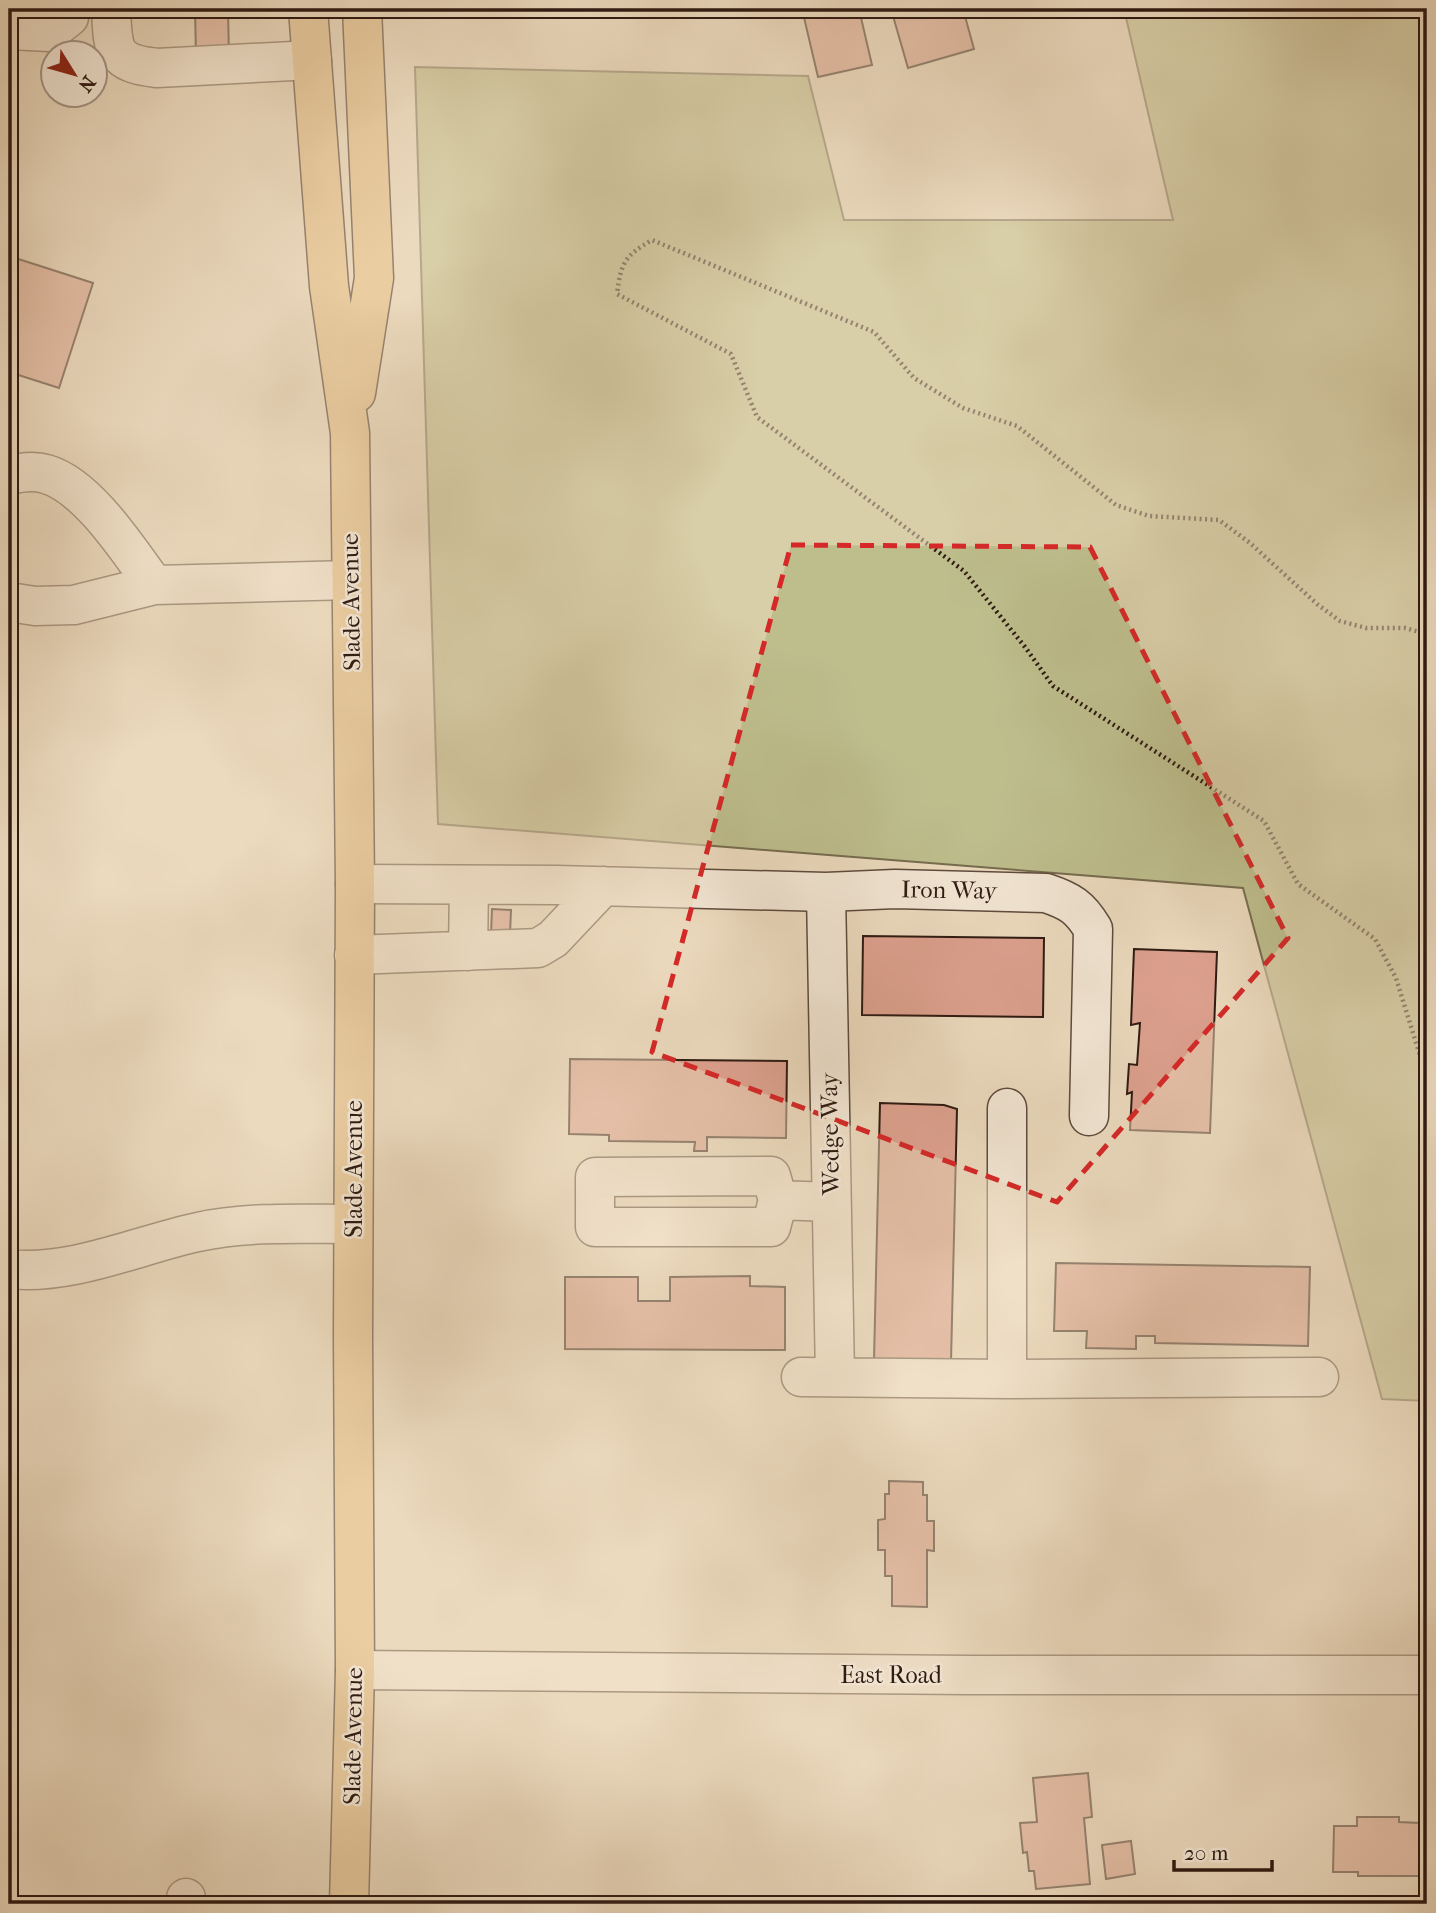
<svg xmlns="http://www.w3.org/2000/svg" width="1436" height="1913" viewBox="0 0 1436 1913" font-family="'IM FELL French Canon',serif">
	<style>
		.green { fill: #bebe8d; stroke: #766c50; stroke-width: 2 }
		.building { fill: #dda18f; stroke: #2e1a12; stroke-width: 2 }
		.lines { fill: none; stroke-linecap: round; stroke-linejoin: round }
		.minor-casing { stroke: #5e4a3d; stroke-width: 41 }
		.major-casing { stroke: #2e1a12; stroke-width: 41 }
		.path { stroke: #2e1a12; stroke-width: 4.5; stroke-dasharray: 2 3.5; stroke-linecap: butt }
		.minor { stroke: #f3e7d5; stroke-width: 38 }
		.major { stroke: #e6bd7f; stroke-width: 38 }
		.marked { fill: none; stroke: #d62828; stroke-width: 5; stroke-dasharray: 14 9; stroke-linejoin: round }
		.labels { text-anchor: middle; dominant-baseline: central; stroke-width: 5; stroke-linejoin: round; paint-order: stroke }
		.street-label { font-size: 24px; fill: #2e1a12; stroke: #f3e7d5 }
	</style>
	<rect width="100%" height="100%" fill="#ecdabe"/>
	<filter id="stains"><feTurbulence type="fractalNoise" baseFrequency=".00286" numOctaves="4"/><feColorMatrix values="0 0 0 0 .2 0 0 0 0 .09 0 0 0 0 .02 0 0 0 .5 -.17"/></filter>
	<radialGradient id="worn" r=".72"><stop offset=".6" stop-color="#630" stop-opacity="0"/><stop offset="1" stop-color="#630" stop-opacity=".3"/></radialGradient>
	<!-- green -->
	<path class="green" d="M1124,9H1427V1401L1382,1399L1243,888L438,824L415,67L808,76L844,220H1173Z"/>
	<!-- building -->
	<path class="building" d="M195,9H228L229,57H196Z
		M802,9H859L872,65L818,77Z
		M891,9H963L974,49L908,68Z
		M9,256L93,283L59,388L9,372Z
		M492,909L511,910L510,934H491Z
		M863,936L1044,938L1043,1017L862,1015Z
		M1134,949L1217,952L1210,1133L1130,1130L1132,1092L1127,1094L1129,1064L1137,1065L1140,1023L1131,1025Z
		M570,1059L787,1061L786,1138L707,1137V1151H694L695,1142L609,1141V1135L569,1134Z
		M880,1103L944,1105L957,1109L951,1362L874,1360Z
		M1056,1263L1310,1267L1308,1346L1155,1343V1336H1136V1349L1086,1348L1087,1331H1054Z
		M750,1276V1286L785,1287V1350L565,1349V1277H638V1301H670V1277Z
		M889,1481L923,1482V1495H927V1521H934V1551L927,1550V1607L892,1606V1576H885V1550H878V1520L885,1519V1494H889Z
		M1088,1773L1092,1817L1084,1818L1090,1884L1036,1889L1034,1871H1029L1027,1852L1023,1853L1020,1823L1037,1822L1033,1778Z
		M1357,1817H1399V1822L1420,1823V1827H1427V1868H1420V1876H1358V1872H1333L1334,1826H1357Z
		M1131,1841L1135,1874L1106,1879L1102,1845Z"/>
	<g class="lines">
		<defs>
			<path id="minor" d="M111,9C113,49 111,63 157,68L312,60
				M9,30L50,32L69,17V9
				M9,475C21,472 33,470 46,474C88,486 129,551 154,585
				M9,602L35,606L74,605L154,585L351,580
				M355,884L557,885L826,892L895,889L1046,893C1070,901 1080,907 1093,929L1089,1116
				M826,892L835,1377
				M468,951L469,885
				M354,955L538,948L553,939L603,886
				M778,1200L771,1227H595V1177L771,1176L778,1200L831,1202
				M9,1269C71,1276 138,1245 198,1232C249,1221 302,1224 353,1224
				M801,1377L1007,1379L1319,1377
				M1007,1379V1108
				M355,1670L969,1675H1427
				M186,1904V1898"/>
			<path id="major" d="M308,9L329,286L350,433L355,884L353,1337L355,1670L349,1904
				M356,393L374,278L362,9"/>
		</defs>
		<!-- minor casing -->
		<use href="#minor" class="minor-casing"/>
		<!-- major casing -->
		<use href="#major" class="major-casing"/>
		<!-- path -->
		<path class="path" d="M1427,634L1405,628H1366L1340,621L1317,604L1250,543L1219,520L1149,516L1116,505L1017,426L963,408L914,378L874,332L652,240C625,256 621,262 617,294L731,354L757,417L964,571L1025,647L1053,686L1264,821L1298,884L1375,939L1396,978L1427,1078"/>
		<!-- minor -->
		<use href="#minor" class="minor"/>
		<!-- major -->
		<use href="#major" class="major"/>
	</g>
	<!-- marked area -->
	<path d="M0 0H1436V1913H0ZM791,545L1090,547L1288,938L1057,1202L652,1052Z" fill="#ecdabe" fill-opacity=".55" fill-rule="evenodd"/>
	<path class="marked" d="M791,545L1090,547L1288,938L1057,1202L652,1052Z"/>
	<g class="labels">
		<!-- street labels -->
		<g class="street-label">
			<text transform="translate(351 602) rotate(-91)">Slade Avenue</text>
			<text transform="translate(949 890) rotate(1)">Iron Way</text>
			<text transform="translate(830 1134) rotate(-91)">Wedge Way</text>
			<text transform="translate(354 1169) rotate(-90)">Slade Avenue</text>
			<text x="891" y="1675">East Road</text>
			<text transform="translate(353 1736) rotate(-89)">Slade Avenue</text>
		</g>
	</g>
	<!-- margin -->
	<rect width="1436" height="1913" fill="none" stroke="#ecdabe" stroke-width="35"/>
	<rect x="10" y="10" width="1415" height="1892" fill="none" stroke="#2e1a12" stroke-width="3.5"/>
	<rect x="18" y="18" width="1401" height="1878" fill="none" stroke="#2e1a12" stroke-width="2"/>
	<!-- north arrow -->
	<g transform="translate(74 74) rotate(127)"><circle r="33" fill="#f3e7d5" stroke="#a49587" stroke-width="2"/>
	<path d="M0-5L12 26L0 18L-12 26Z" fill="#8f2418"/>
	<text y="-10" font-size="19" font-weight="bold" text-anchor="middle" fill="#2e1a12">N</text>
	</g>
	<!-- scale -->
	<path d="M1174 1860v10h98v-10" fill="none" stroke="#2e1a12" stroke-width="3.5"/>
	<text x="1184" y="1860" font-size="21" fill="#2e1a12" stroke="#f3e7d5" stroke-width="5" paint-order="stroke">20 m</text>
	<rect width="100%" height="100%" filter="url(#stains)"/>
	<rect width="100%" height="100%" fill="url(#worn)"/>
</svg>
